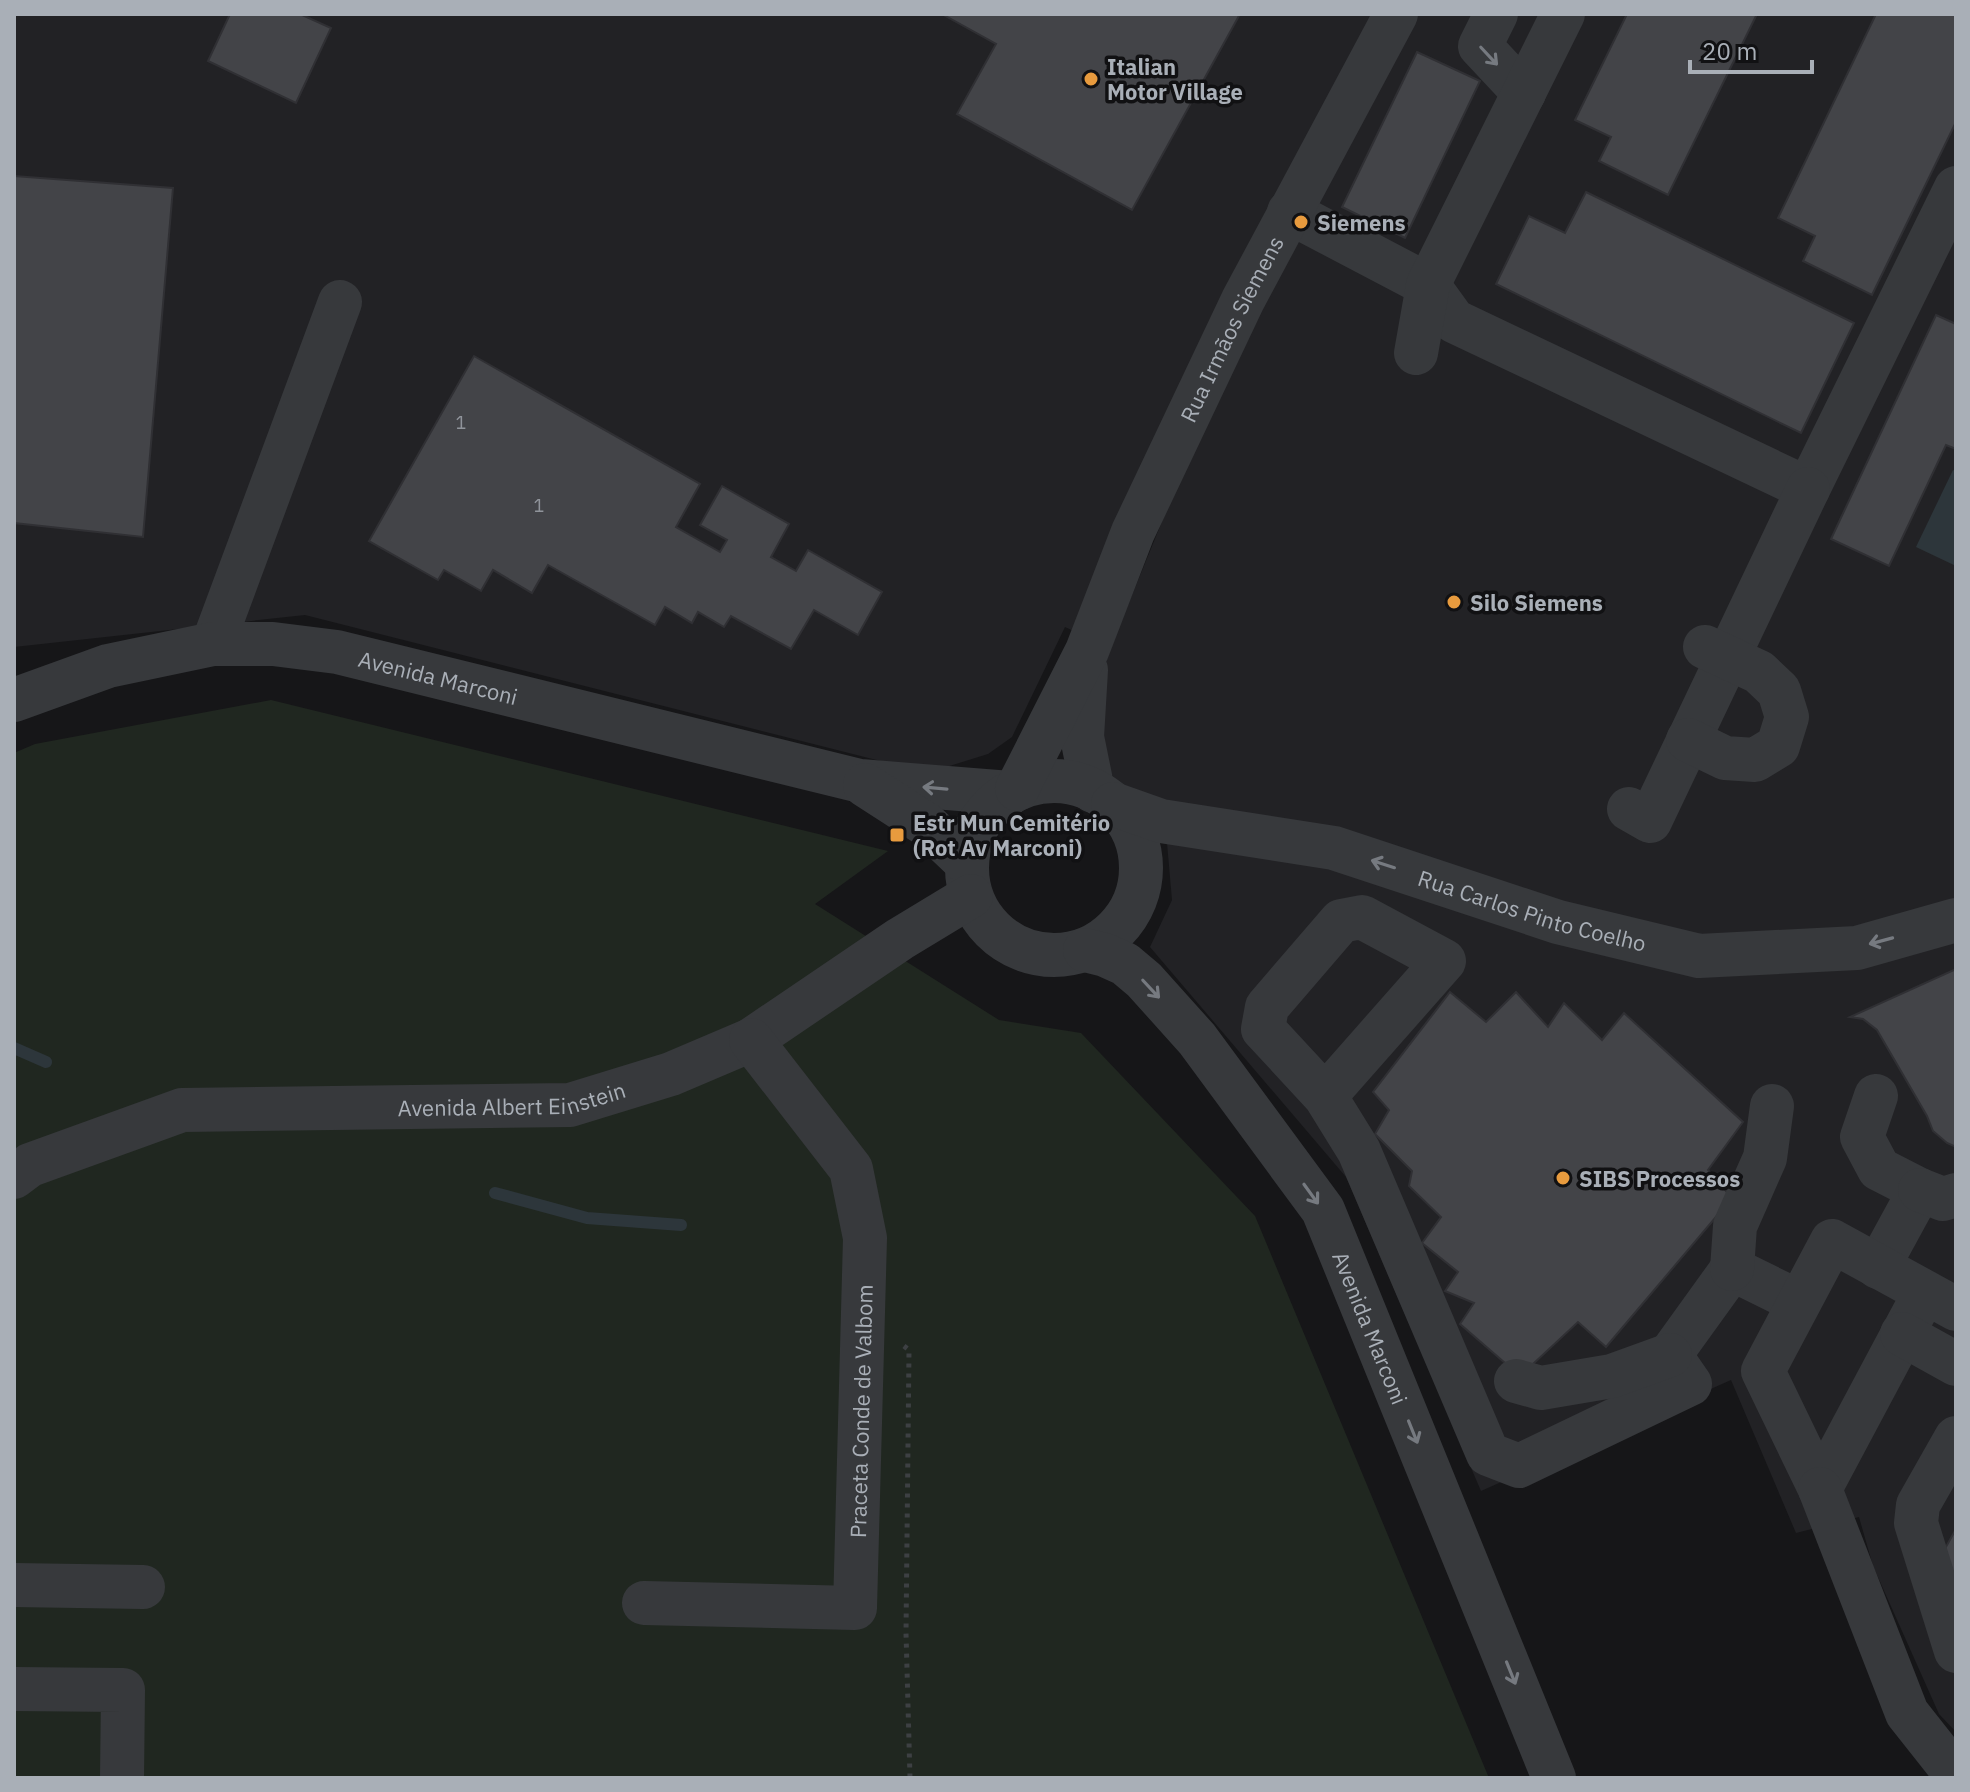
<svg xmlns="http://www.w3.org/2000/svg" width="1970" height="1792" viewBox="0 0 1970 1792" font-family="'IBM Plex Sans',sans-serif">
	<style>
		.built { fill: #222225 }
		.green { fill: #202720 }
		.water { fill: #2d363b }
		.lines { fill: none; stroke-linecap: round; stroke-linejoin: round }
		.stream { stroke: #2d363b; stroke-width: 12 }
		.building { fill: #434448; stroke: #303034; stroke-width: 2 }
		.path { stroke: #3d4043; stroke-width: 5; stroke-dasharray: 4 6; stroke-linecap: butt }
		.minor { stroke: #37393c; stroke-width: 44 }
		.minor-bridge { stroke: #37393c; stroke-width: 44 }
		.oneway { stroke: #767a80 }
		.poi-dot { fill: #e89b3e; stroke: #111113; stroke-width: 3 }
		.labels { text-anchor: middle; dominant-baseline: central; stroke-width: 7; stroke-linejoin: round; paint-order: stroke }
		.number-label { font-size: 18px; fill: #90949b }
		.poi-label { font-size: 22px; font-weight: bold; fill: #a9afb7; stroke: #111113; text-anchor: start }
		.street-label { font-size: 22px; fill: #a9afb7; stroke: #111113 }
	</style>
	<rect width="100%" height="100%" fill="#161618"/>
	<!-- built -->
	<path class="built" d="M14,14H1378L1078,633L1065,627L1012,737L988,754L943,768L916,770L305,615L14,647Z
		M1419,14H1956V1732L1939,1714L1873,1566L1859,1517L1796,1533L1731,1380L1481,1491L1346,1177L1150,947L1172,900L1167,843L1129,791L1105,769L1099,681L1119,627L1179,480L1279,274Z"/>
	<!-- green -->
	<path class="green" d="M271,700L888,851L815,904L999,1020L1081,1033L1255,1216L1489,1778H14V753L35,744Z"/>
	<!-- water -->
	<path class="water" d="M1953,470L1956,471V566L1916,547Z"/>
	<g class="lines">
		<!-- stream -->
		<path class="stream" d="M14,1048L46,1062
			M495,1193L587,1218L681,1225"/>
	</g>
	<!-- building -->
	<path class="building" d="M230,14H300L331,28L296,103L208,61Z
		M942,14H1240L1132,210L957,114L996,44Z
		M1627,14H1757L1668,195L1599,161L1611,137L1575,120Z
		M1876,14H1956V122L1872,295L1803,261L1815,236L1778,218Z
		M1417,52L1480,81L1405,238L1342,207Z
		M14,176L173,188L143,537L14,523Z
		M1586,192L1854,323L1801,433L1496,284L1529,216L1565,233Z
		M1936,315L1956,324V449L1946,445L1889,566L1831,539Z
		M474,356L700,484L676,527L720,552L727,540L700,525L722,486L789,524L771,557L796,571L808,550L882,592L858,635L814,610L791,649L731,616L724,627L698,612L692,623L665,607L655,625L548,565L532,593L493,570L481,591L444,570L438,580L369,541Z
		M1956,969V1147L1947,1143L1933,1131L1927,1116L1877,1030L1863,1019L1850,1017Z
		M1450,992L1486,1022L1516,992L1548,1027L1564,1003L1602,1040L1624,1013L1743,1122L1708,1170L1732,1198L1606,1347L1578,1322L1520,1376L1460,1324L1474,1303L1445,1291L1458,1272L1422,1243L1441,1217L1409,1186L1412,1171L1375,1134L1389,1110L1373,1092Z
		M1956,1529V1582L1933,1570Z"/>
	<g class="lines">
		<!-- path -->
		<path class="path" d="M904,1346L909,1350L906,1633L910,1778"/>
		<!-- minor -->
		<g class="minor">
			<path d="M1496,14L1480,46L1524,93"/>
			<path d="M1289,212L1428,285L1454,321L1808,489L1956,188"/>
			<path d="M1416,353L1428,285L1563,14"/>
			<path d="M213,644L340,302"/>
			<path d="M1086,670L1082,737L1093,791"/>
			<path id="s1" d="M14,700L108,666L213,644H273L337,652L860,781L1010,793"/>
			<circle cx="1054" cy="868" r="87"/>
			<path d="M865,785L927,825L966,862"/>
			<path id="s2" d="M1017,789L1087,651L1133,532L1243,300L1396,14"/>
			<path id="s3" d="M1113,804L1161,821L1334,848L1558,922L1699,956L1857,948L1956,920"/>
			<path d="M1629,809L1650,821L1808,489"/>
			<path id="s4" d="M1085,950L1105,955L1125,964L1144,980L1197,1039L1323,1210L1554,1778"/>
			<path d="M1325,1096L1263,1029L1267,1007L1341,921L1362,917L1444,961L1325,1096L1359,1151L1488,1454L1519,1466L1690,1384L1670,1355L1732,1269L1799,1302"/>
			<path d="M1876,1096L1862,1137L1879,1169L1920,1190L1878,1267"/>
			<path id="s5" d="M14,1177L30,1165L182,1110L570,1105L671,1074L751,1040L900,939L971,896"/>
			<path d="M1920,1190L1943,1199L1956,1195"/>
			<path d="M1732,1269L1735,1226L1765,1158L1772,1106"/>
			<path d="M1925,1292L1820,1489L1763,1371L1832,1241L1956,1309"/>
			<path d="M1902,1334L1956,1364"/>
			<path d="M1516,1381L1541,1388L1612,1376L1670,1355"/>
			<path d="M1956,1438L1918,1505L1916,1523L1956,1651"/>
			<path d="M1820,1489L1907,1713L1956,1775"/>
			<path d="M14,1585L143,1587"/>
			<path id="s6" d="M644,1603L855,1608L865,1238L851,1169L751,1040"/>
			<path d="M14,1689L123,1690L122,1778"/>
		</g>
		<!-- minor-bridge -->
		<path class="minor-bridge" d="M1688,740L1725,758L1755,760L1778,746L1787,717L1779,691L1759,672L1705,647"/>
	</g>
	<!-- one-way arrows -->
	<defs><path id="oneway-shaft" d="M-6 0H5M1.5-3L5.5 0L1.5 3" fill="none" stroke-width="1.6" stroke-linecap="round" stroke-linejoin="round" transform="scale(2)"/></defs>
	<g class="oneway">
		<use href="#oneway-shaft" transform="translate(1489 56) rotate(47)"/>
		<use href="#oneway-shaft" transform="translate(935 788) rotate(-175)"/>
		<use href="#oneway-shaft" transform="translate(1383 864) rotate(-162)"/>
		<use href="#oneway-shaft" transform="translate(1881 941) rotate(165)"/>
		<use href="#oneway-shaft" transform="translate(1151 989) rotate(47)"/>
		<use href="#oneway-shaft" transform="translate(1311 1194) rotate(54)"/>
		<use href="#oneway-shaft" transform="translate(1413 1432) rotate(68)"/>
		<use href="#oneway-shaft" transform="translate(1511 1673) rotate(68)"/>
	</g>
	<!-- markers -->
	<g class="poi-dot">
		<circle cx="1091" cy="79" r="8"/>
		<circle cx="1301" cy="222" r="8"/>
		<circle cx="1454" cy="602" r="8"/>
		<rect x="889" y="827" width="16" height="16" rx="4"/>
		<circle cx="1563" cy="1178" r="8"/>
	</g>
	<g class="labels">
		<!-- number labels -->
		<g class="number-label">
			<text x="461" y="422">1</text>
			<text x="539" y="505">1</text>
		</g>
		<!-- poi labels -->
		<g class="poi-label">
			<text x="1107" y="66">Italian<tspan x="1107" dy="25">Motor Village</tspan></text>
			<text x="1317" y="222">Siemens</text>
			<text x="1470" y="602">Silo Siemens</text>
			<text x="913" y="822">Estr Mun Cemitério<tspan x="913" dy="25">(Rot Av Marconi)</tspan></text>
			<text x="1579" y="1178">SIBS Processos</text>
		</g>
		<!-- street labels -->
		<g class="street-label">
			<text stroke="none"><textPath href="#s2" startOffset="508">Rua Irmãos Siemens</textPath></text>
			<text stroke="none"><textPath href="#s1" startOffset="436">Avenida Marconi</textPath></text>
			<text stroke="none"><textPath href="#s3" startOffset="434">Rua Carlos Pinto Coelho</textPath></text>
			<text stroke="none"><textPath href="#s5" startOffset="512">Avenida Albert Einstein</textPath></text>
			<text stroke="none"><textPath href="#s4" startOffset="486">Avenida Marconi</textPath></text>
			<text stroke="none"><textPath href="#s6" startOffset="408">Praceta Conde de Valbom</textPath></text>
		</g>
	</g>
	<!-- border -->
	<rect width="1970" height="1792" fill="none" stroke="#a9afb7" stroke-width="32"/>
	<!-- scale -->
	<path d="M1690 60v12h122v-12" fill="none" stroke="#a9afb7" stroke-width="4"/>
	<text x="1702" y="60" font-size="24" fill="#a9afb7" stroke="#111113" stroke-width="6" paint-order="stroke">20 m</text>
</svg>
